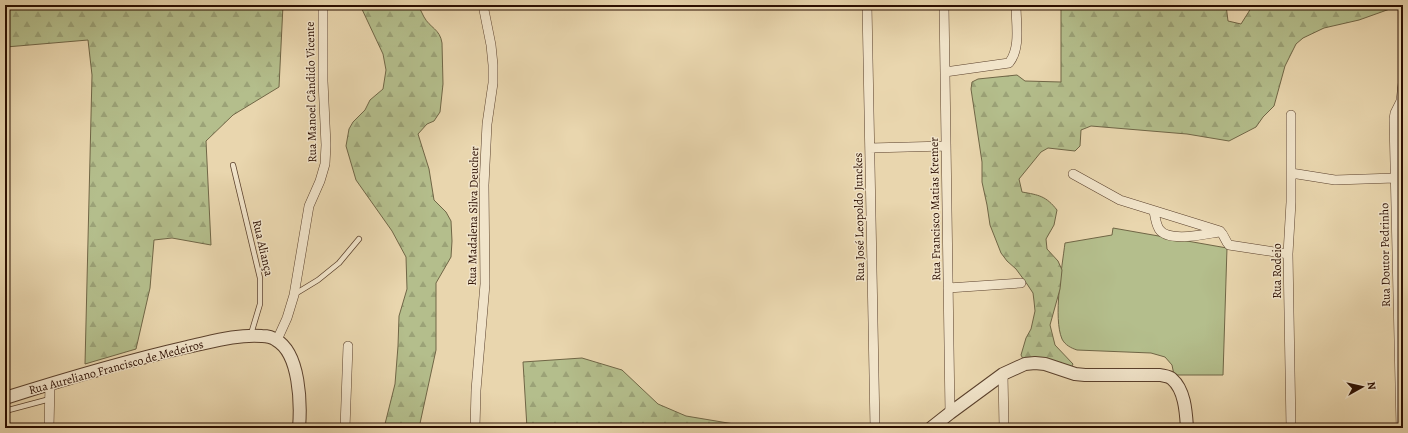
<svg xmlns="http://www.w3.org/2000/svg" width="1408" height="433" viewBox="0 0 1408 433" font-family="Alegreya,serif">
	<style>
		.green { fill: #b4be8c; stroke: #706646 }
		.forest { fill: url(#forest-firs); stroke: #706646 }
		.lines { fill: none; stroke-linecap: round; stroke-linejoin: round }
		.service-casing { stroke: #5a402c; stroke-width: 6 }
		.minor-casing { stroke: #5a402c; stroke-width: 10 }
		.tertiary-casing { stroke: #5a402c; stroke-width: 14 }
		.service { stroke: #f1e4ca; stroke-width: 4.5 }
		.minor { stroke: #f1e4ca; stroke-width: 9 }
		.tertiary { stroke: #f1e4ca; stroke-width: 12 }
		.labels { text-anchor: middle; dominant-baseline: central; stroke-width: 3; stroke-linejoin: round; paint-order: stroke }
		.street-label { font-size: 12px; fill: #2b0e00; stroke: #f1e4ca }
	</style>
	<defs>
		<pattern id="forest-firs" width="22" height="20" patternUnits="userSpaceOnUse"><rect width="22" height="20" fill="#b4be8c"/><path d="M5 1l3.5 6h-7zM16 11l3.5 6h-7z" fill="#9ba277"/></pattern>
	</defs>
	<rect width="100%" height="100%" fill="#e9d6ae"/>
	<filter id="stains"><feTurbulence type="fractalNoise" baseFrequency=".005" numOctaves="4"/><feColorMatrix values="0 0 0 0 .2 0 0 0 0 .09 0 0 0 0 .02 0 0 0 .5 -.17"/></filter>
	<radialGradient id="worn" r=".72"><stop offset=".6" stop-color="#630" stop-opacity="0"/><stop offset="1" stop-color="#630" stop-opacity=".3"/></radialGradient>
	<!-- green -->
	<path class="green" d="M1113,228L1227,248L1223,375H1174L1172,365L1165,357L1151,353L1077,350C1071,348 1065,345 1062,339C1053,318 1062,267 1065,243L1112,235Z"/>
	<!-- forest -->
	<path class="forest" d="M5,5H283L279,87L233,115L206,141L211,245L172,238L154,240L150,288L136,349L85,364L92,75L88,40L6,47L5,55Z
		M360,5H418C420,9 422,13 424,17C430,28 440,29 442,43L443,84L440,112L434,121L427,124L418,134L429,169L434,200L446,212L451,221L452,241L451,257L436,283V350L419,428H384L395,384L398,346L399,316L407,289L406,257L392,231L356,180L346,146L349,129L353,122L365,110L370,100L383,89L386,70L383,54Z
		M1061,5H1226L1228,21L1241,24L1253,5H1401L1359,20L1324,28L1303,38L1296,44L1285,66L1274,106L1263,117L1256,127L1229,141L1187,134L1091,126L1081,130L1080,146L1075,151L1048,148L1041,152L1019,179L1022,192C1039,195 1046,196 1057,210L1054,225L1046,239L1047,249L1058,261L1062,270L1060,289L1050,325L1055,345L1073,364L1071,368L1023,359L1021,355L1026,338L1031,329L1035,311L1034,301L1033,293L1027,284L1016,269L1007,261L1001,253L990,225L987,205L982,182V162L971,89L972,82L978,79L1017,75L1025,81L1061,82Z
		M582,358L622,370L658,404L686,416L758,428H527L523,362Z"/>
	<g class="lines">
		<defs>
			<path id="service" d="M233,165L260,278V304L251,334
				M295,294L318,280L339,263L359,239
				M5,411L50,399"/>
			<path id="minor" d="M867,5L875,428
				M944,5L950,413
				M945,72L1009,63C1021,48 1016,24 1016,5
				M1291,115V202L1288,254L1291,428
				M870,148L946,146
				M1291,173L1335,180L1395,178
				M1073,174L1120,200L1220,231C1225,236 1225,241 1229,245L1288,254
				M1154,211C1155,217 1156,224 1159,229C1168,243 1205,234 1219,232
				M948,288L1021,283
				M277,340L287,318L294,295L309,206L320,181L325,164L326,145L323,81V5
				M1003,374L1004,428
				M49,428L50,384
				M345,428L348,346
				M475,428L476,390L485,284L484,185L487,124L493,83V65L491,45L483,5
				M1401,428L1394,119L1395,113L1401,101L1403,83"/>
			<path id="tertiary" d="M5,398C65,379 126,361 187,347C211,342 237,334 262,336C267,336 272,337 276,340C300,353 301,404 299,428
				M931,428L950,413L1003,374L1025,364L1035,363L1045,364L1075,374L1085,375H1160C1164,376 1169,376 1172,379C1185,390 1186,413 1187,428"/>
		</defs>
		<!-- service casing -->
		<use href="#service" class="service-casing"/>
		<!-- minor casing -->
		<use href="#minor" class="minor-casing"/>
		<!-- tertiary casing -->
		<use href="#tertiary" class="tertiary-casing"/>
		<!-- service -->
		<use href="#service" class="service"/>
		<!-- minor -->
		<use href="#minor" class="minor"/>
		<!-- tertiary -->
		<use href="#tertiary" class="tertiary"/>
	</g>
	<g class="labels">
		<!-- street labels -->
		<g class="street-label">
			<text transform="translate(311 92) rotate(-91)">Rua Manoel Cândido Vicente</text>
			<text transform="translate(935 209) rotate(-91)">Rua Francisco Matias Kremer</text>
			<text transform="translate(473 216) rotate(-89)">Rua Madalena Silva Deucher</text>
			<text transform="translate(859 217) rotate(-91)">Rua José Leopoldo Junckes</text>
			<text transform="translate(263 248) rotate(77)">Rua Aliança</text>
			<text transform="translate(1385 255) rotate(-91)">Rua Doutor Pedrinho</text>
			<text transform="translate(1277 271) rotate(-90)">Rua Rodeio</text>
			<text transform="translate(116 367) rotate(-15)">Rua Aureliano Francisco de Medeiros</text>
		</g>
	</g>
	<!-- margin -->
	<rect width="1408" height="433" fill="none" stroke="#e9d6ae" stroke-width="20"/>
	<rect x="6" y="6" width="1396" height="421" fill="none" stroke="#2b0e00" stroke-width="2"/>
	<rect x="10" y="10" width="1388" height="413" fill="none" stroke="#2b0e00"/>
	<!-- north arrow -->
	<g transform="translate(1362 387) rotate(82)" stroke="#f1e4ca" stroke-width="3" paint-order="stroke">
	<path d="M0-3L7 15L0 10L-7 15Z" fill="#2b0e00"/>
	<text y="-6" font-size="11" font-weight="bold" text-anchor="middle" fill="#2b0e00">N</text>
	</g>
	<rect width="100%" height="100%" filter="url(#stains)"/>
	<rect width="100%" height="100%" fill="url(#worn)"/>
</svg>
